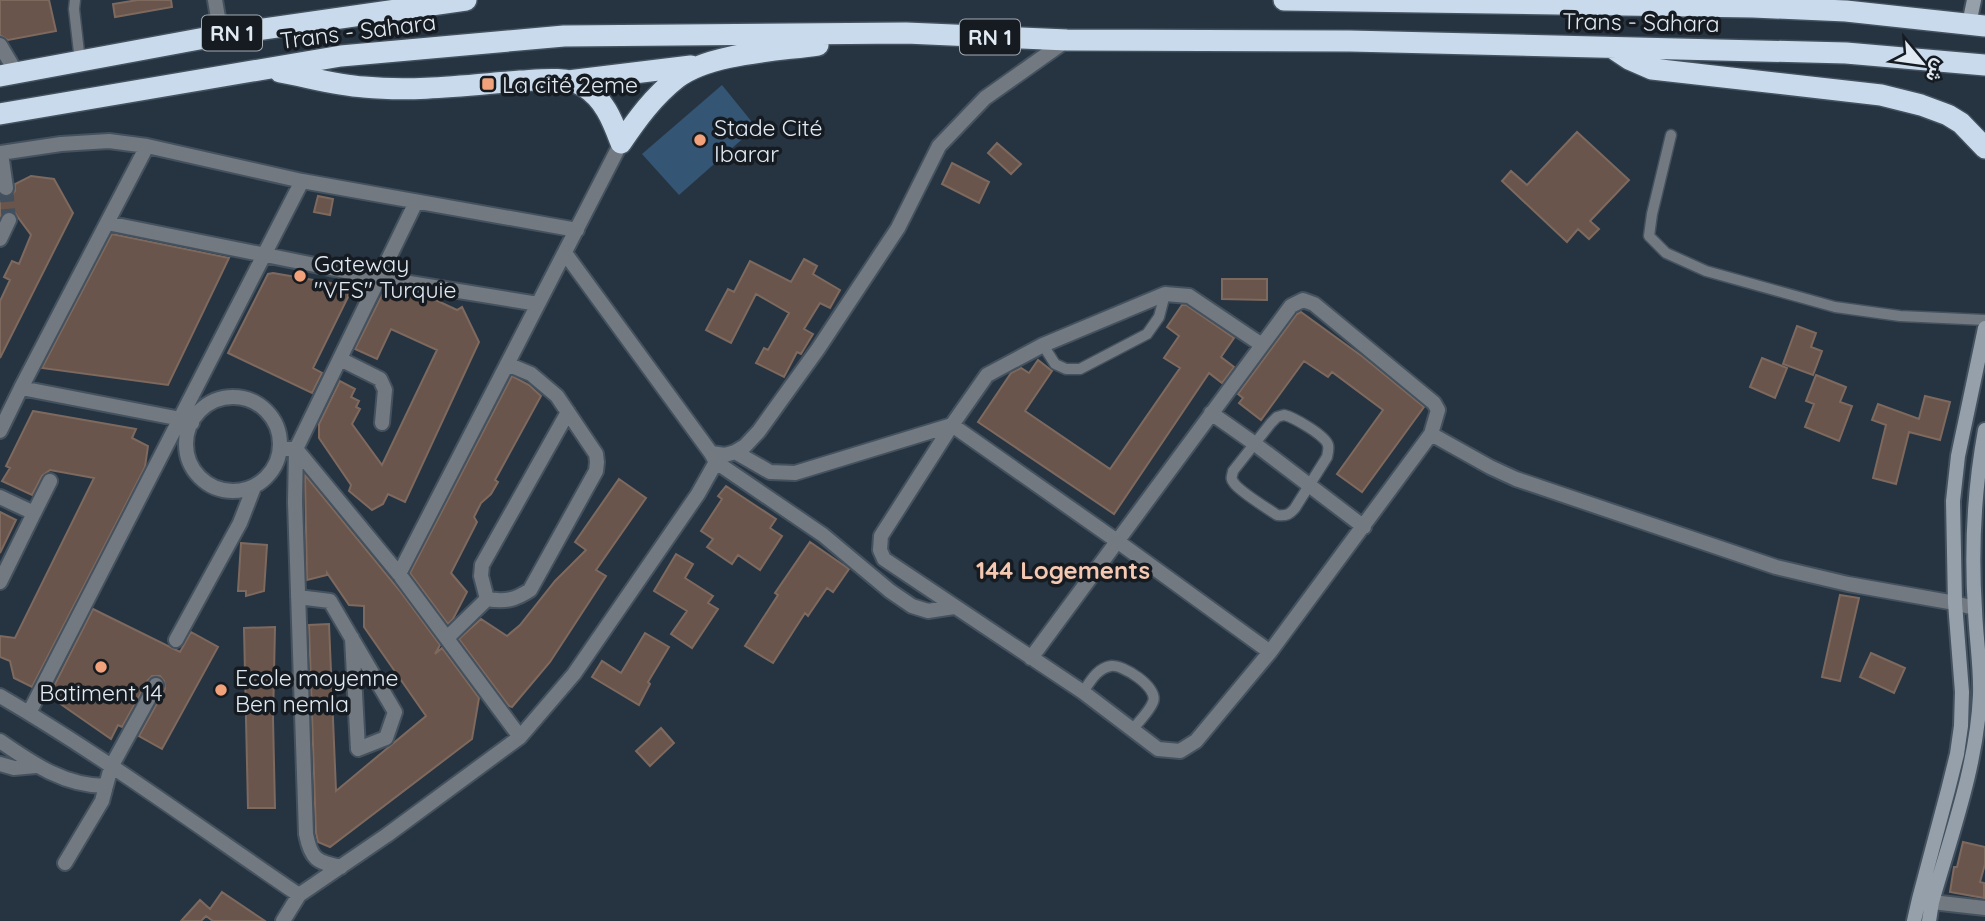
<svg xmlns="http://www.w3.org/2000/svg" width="1985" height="921" viewBox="0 0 1985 921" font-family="Quicksand,Vazirmatn,sans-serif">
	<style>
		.green { fill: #345573 }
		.building { fill: #69554b; stroke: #7e695f; stroke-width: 2 }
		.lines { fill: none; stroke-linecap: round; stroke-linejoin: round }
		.street-tunnel { stroke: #424f5d; stroke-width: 14; stroke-dasharray: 14 7; stroke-linecap: butt }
		.lane-casing { stroke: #44515e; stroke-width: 13 }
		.street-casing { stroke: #44515e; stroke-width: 18 }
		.secondary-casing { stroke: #44515e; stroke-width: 18 }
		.highway-casing { stroke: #44515e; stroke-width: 24 }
		.lane { stroke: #727980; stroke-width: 10 }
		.street { stroke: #727980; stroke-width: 14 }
		.secondary { stroke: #95a0ab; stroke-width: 14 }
		.highway { stroke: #c8daeb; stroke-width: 21 }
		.poi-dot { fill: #f1a27b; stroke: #151b21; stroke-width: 2.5 }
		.labels { text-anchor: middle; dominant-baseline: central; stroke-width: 7; stroke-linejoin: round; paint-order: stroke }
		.shield { fill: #151b21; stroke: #a4acb4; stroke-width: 2 }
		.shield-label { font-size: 21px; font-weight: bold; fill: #e1eaf3 }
		.street-label { font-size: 23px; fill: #e1eaf3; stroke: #151b21 }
		.poi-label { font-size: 23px; fill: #e1eaf3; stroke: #151b21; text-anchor: start }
		.neighbourhood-label { font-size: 24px; font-weight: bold; fill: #f5c8b2; stroke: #151b21 }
	</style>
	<rect width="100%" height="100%" fill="#263442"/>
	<!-- green -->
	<path class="green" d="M722,85L756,127L679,195L642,154Z"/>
	<!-- building -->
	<path class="building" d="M0,0H49L56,31L8,40L0,35Z
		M138,0H171L172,7L115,17L113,4Z
		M1577,132L1629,180L1590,221L1599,229L1589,239L1578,229L1567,242L1502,181L1511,171L1527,185Z
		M997,143L1021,164L1011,174L988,153Z
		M952,163L989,182L979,203L942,184Z
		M31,176L54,179L73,213L0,358V301L10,280L4,277L12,261L19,264L31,235L14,212L8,211L0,217V195L7,198L11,196L15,191V184Z
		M318,196L333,199L330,215L314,212Z
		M112,234L229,258L168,385L42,368Z
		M804,259L817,266L813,274L840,290L830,308L820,303L804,329L813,334L801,354L797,352L784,377L756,363L764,348L768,350L789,313L756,294L731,343L706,330L728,289L734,292L750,261L791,282Z
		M273,273L342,285L346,287L348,292V297L313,368L322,373L312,393L228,353L268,274Z
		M1222,279H1267V300L1222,299Z
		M385,289L427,296L457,310L462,307L479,342L405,502L388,494L383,504L372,510L349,491L351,485L319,438V424L340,381L355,389L351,397L359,401L356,407L360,409L352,424L382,465L437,350L391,329L377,359L355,349Z
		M1182,305H1186L1234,338L1221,357L1234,367L1222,383L1209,373L1114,514L978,422L1011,373L1021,368L1029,373L1038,360L1052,371L1025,411L1110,469L1180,368L1164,358L1179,336L1167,327Z
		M1301,312L1363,357L1424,407L1362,492L1337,474L1383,410L1332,372L1328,377L1304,361L1261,420L1239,403L1243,398L1238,394L1297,314Z
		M1797,326L1816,333L1811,347L1822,351L1813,375L1783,364Z
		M1762,358L1787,368L1775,398L1750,387Z
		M1816,375L1846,387L1840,402L1852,406L1839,441L1805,427L1814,404L1806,401Z
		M512,376L529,385L541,396L495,480L498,482L491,494L481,503L474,517L477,522L451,573L467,592L453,619L448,624L410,573Z
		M1925,396L1950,402L1940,440L1909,432L1896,484L1873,478L1886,425L1872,420L1878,404L1919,419Z
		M33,411L136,429L132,438L148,446L145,467L32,687L14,678L10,661L0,657V636L15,638L94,478L50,470L42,476L32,495L2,481L10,468L6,466Z
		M305,475L400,591L440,645L435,654L442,648L479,698L472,739L330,847L318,842L316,833L309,625L329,624L336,791L426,716L364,627V606L349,605L327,573V575L307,580Z
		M619,479L646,498L596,570L606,576L550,662L512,707L509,706L459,639L481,619L507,636L520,625L555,581L586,550L575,542Z
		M726,486L776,519L770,528L782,536L760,570L738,555L732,564L707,547L713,539L701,531L722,499L718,496Z
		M0,512L16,520L0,553Z
		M810,542L849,569L833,592L827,588L808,616L805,613L773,663L745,646L778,595L775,593Z
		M241,543L267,545L264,591L246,596V591H238Z
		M676,554L693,564L685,578L713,596L708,603L718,609L692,648L671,634L687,611L654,591Z
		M1840,595L1859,598L1840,681L1822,677Z
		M93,609L180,652L191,632L218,647L162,749L139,736L165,689L164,681L160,676H152L148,680L122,727L118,725L111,739L49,696Z
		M275,627L273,719L275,808H248L244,628Z
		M645,633L669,647L648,682L650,684L639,705L592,677L602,661L621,673Z
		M1871,653L1905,668L1894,693L1860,677Z
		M661,728L674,743L650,766L636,751Z
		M1963,842L1985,847V864L1980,882L1984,883V898L1950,892L1954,867H1957Z
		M222,892L265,921H213L206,916L201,921H181L200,900L210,909Z"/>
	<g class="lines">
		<!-- street-tunnel -->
		<path class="street-tunnel" d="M6,188L9,220"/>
		<defs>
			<path id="lane" d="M75,0L74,9L80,61
				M1671,135L1652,214L1649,236L1666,253L1706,271L1835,307L1900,316L1985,320
				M1043,345L1055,364L1066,369H1080L1147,334L1159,317L1165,294
				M1284,415C1293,417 1325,435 1328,445C1329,449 1328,452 1327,457L1295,508C1289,515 1286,516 1277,515C1267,508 1240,492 1234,483C1230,478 1232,477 1233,471L1271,423L1277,417Z
				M1083,692C1090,682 1097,668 1111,666C1122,664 1159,687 1153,702C1149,712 1139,721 1133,729"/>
			<path id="street" d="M215,0L221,35
				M0,45L16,72
				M147,146L21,388L181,419L192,423
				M0,153L61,144L109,141L147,146L302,181L577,230
				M1,153L6,188
				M107,223L379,278L538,304
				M0,239L9,220
				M340,359L380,379L385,390L382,423
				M186 444a47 47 0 1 1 94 0a47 47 0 1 1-94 0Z
				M1211,413L1255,444L1364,527
				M0,431L21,388
				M1431,434L1490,467L1516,479L1776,567L1848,584L1955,603L1974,608
				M281,449H296L399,574L520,737
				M735,452L770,472L795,473L952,425L1117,541L1270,652
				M711,453L725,455L735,452L745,446L759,431L818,349L898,228L939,146L985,98L1067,40
				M716,462L823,535L890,591L912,606L928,611L954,607
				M0,497L34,513L50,481
				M399,574L621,143
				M0,582L34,513
				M298,597L330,601L395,712L386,738L358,749L352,638
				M487,599L481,576L482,565L568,412
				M447,638L487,599C505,602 515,600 530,590L596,471L597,462L596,454L557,396L531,374L507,364
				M176,640L240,523L254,487
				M1031,658L1291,306L1303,300L1314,304L1434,403L1438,410L1431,434L1270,652L1196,741L1180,751L1158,749L1083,692L884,559L880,550L881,536L952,425L987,375L1043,345L1165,294L1189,296L1262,345
				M0,696C103,756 200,828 299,895
				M29,713L302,181
				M0,741C33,764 65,786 106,786
				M0,764L14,768L36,766
				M65,863L102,801L111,767L156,685
				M341,867C316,862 311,859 306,834L295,502L296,449L416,202
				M1932,902L1985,908
				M283,921L299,895L387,835L520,737L574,674L698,494L716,462L711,453L565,253"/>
			<path id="secondary" d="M1969,24L1974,0
				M1914,921L1919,899L1948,790L1957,754L1961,726L1962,692L1955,603L1953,501L1958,456L1985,328
				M1929,921L1932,902C1951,835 1977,765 1980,695C1981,667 1976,638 1975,610C1971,549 1974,490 1985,430"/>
			<path id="highway" d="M1284,0L1753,7L1846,11L1985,26
				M1614,49L1629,59L1652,69L1881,95L1921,105L1948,115L1961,123L1985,148
				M280,72C308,77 336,85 364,87C416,92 468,85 520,81C539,80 566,76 583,86C605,99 613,122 621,143
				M0,76L221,35L466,0
				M568,81L691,66
				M0,114L341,56L564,36L906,33L1067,40L1350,41L1846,53L1985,65
				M621,143C637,119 654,96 677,78C710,53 777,51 818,45"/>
		</defs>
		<!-- lane casing -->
		<use href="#lane" class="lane-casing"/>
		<!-- street casing -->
		<use href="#street" class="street-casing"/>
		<!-- secondary casing -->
		<use href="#secondary" class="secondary-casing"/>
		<!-- highway casing -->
		<use href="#highway" class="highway-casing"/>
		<!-- lane -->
		<use href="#lane" class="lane"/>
		<!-- street -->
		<use href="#street" class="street"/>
		<!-- secondary -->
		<use href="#secondary" class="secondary"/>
		<!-- highway -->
		<use href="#highway" class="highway"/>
	</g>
	<!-- markers -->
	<g class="poi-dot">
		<rect x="481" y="77" width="14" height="14" rx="3.5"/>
		<circle cx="700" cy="140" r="7"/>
		<circle cx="300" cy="276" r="7"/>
		<circle cx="101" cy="667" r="7"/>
		<circle cx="221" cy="690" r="7"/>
	</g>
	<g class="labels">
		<!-- shield labels -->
		<g class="shield">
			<rect x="202" y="15.5" width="60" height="35" rx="5"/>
			<rect x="960" y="19.5" width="60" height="35" rx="5"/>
		</g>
		<g class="shield-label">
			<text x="232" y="33">RN 1</text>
			<text x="990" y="37">RN 1</text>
		</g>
		<!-- street labels -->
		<g class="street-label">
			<text transform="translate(1641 22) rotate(1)">Trans - Sahara</text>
			<text transform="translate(358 31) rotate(-7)">Trans - Sahara</text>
		</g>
		<!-- poi labels -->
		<g class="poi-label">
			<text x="502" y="84">La cité 2eme</text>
			<text x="714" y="127">Stade Cité<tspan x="714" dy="26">Ibarar</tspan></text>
			<text x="314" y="263">Gateway<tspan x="314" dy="26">"VFS" Turquie</tspan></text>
			<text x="235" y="677">Ecole moyenne<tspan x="235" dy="26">Ben nemla</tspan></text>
			<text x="101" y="692" text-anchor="middle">Batiment 14</text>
		</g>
		<!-- neighbourhood labels -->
		<g class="neighbourhood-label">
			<text x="1063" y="570">144 Logements</text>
		</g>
	</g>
	<!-- north arrow -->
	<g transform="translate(1922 63) rotate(119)" stroke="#151b21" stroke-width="5" paint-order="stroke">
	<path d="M0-5L12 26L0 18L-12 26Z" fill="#e1eaf3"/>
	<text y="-10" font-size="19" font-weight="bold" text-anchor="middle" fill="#e1eaf3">ش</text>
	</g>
</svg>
